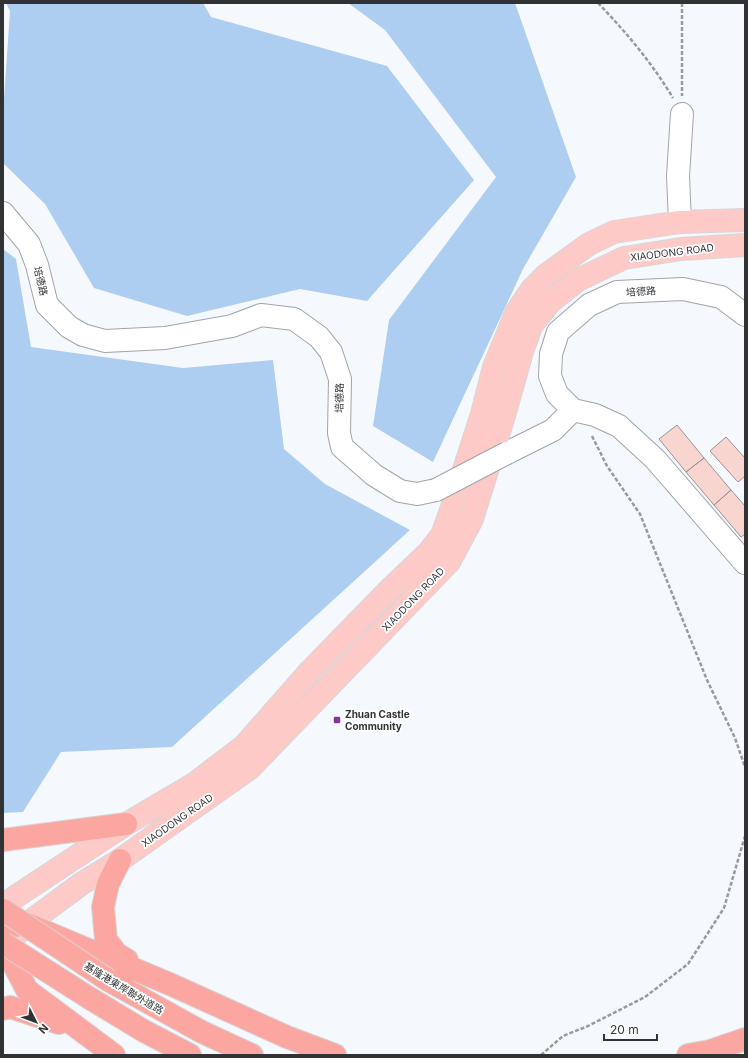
<svg xmlns="http://www.w3.org/2000/svg" width="748" height="1058" viewBox="0 0 748 1058" font-family="Inter,'Noto Sans TC',sans-serif">
	<style>
		.green { fill: #adcef0 }
		.building { fill: #f9d5d0; stroke: #9a9393 }
		.lines { fill: none; stroke-linecap: round; stroke-linejoin: round }
		.minor-casing { stroke: #a0a4a9; stroke-width: 24 }
		.major-casing { stroke: #d6d6d6; stroke-width: 24 }
		.highway-casing { stroke: #d6d6d6; stroke-width: 24 }
		.path { stroke: #979b9e; stroke-width: 2.5; stroke-dasharray: 4 2; stroke-linecap: butt }
		.minor { stroke: #fff; stroke-width: 22 }
		.major { stroke: #fdcac7; stroke-width: 22 }
		.highway { stroke: #fca6a2; stroke-width: 22 }
		.minor-bridge-casing { stroke: #a0a4a9; stroke-width: 24; stroke-linecap: butt }
		.highway-bridge-casing { stroke: #d6d6d6; stroke-width: 24; stroke-linecap: butt }
		.minor-bridge { stroke: #fff; stroke-width: 22 }
		.highway-bridge { stroke: #fca6a2; stroke-width: 22 }
		.poi-dot { fill: #8433a2; stroke: #fff; stroke-width: 1.5 }
		.labels { text-anchor: middle; dominant-baseline: central; stroke-width: 3.5; stroke-linejoin: round; paint-order: stroke }
		.street-label { font-size: 10px; fill: #303234; stroke: #fff }
		.poi-label { font-size: 10px; font-weight: bold; fill: #303234; stroke: #fff; text-anchor: start }
	</style>
	<rect width="100%" height="100%" fill="#f5f9fe"/>
	<!-- green -->
	<path class="green" d="M6,3H203L211,17L387,66L474,180L367,301L300,289L187,316L94,288L45,204L3,163V114L10,11Z
		M348,3H515L576,177L523,269L433,462L373,426L389,320L496,177L385,30Z
		M3,249L16,259L31,347L183,368L273,360L284,449L325,484L410,530L172,747L61,752L23,812L3,813Z"/>
	<!-- building -->
	<path class="building" d="M677,425L704,458L686,472L659,439Z
		M726,437L745,458V476L738,482L710,451Z
		M704,458L731,490L714,505L686,472Z
		M731,490L745,506V534L741,537L714,505Z"/>
	<g class="lines">
		<defs>
			<path id="minor" d="M3,213L29,244L37,265L47,305L69,327L83,335L105,341L165,338L232,326L261,315L294,319L319,337L331,352L340,379L339,433L342,447L374,475L400,491L417,494L436,490
				M680,222L678,176L682,114
				M745,315L721,297L683,289L617,292L589,305L558,332L551,354L550,376L557,394L573,410L595,415L619,426L655,459L745,563
				M507,453L553,430L573,410"/>
			<path id="major" d="M3,905L126,824L194,784L244,746L310,671L386,593L428,553L442,535L450,513L482,414L494,367L516,313L532,289L546,275L589,244L614,232L680,222L745,220
				M15,936L27,924L81,884L120,860L250,768L449,562L472,519L503,419L522,352L531,326L551,301L578,280L624,258L681,249L745,245"/>
			<path id="highway" d="M3,840L126,824
				M120,860L108,884L103,907L106,940L117,954L127,960
				M3,928L27,924L172,985L287,1037L335,1055
				M3,944L27,990L114,1055
				M108,980L202,1032L252,1055
				M91,999L144,1031L190,1055
				M3,1009L10,1007L59,1023
				M688,1055L710,1051L745,1039"/>
		</defs>
		<!-- minor casing -->
		<use href="#minor" class="minor-casing"/>
		<!-- major casing -->
		<use href="#major" class="major-casing"/>
		<!-- highway casing -->
		<use href="#highway" class="highway-casing"/>
		<!-- path -->
		<path class="path" d="M598,3C626,32 652,63 673,98
			M682,3V96
			M592,436L607,466L640,514L707,680L735,738L745,767
			M541,1055L563,1036L588,1026L645,997L688,964L724,908L745,836"/>
		<!-- minor -->
		<use href="#minor" class="minor"/>
		<!-- major -->
		<use href="#major" class="major"/>
		<!-- highway -->
		<use href="#highway" class="highway"/>
		<defs>
			<path id="minor-bridge" d="M436,490L507,453"/>
			<path id="highway-bridge" d="M3,910L108,980
				M3,943L91,999"/>
		</defs>
		<!-- minor-bridge casing -->
		<use href="#minor-bridge" class="minor-bridge-casing"/>
		<!-- highway-bridge casing -->
		<use href="#highway-bridge" class="highway-bridge-casing"/>
		<!-- minor-bridge -->
		<use href="#minor-bridge" class="minor-bridge"/>
		<!-- highway-bridge -->
		<use href="#highway-bridge" class="highway-bridge"/>
	</g>
	<!-- markers -->
	<rect class="poi-dot" x="333" y="716" width="8" height="8" rx="2"/>
	<g class="labels">
		<!-- street labels -->
		<g class="street-label">
			<text transform="translate(672 252) rotate(-7)">XIAODONG ROAD</text>
			<text transform="translate(41 281) rotate(76)">培德路</text>
			<text transform="translate(641 291) rotate(-4)">培德路</text>
			<text transform="translate(339 398) rotate(-89)">培德路</text>
			<text transform="translate(413 599) rotate(-46)">XIAODONG ROAD</text>
			<text transform="translate(177 820) rotate(-35)">XIAODONG ROAD</text>
			<text transform="translate(124 988) rotate(31)">基隆港東岸聯外道路</text>
		</g>
		<!-- poi labels -->
		<g class="poi-label">
			<text x="345" y="714">Zhuan Castle<tspan x="345" dy="12">Community</tspan></text>
		</g>
	</g>
	<!-- border -->
	<rect width="748" height="1058" fill="none" stroke="#303234" stroke-width="8"/>
	<!-- north arrow -->
	<g transform="translate(36 1022) rotate(132)" stroke="#ffffff" stroke-width="3" paint-order="stroke">
	<path d="M0-3L7 15L0 10L-7 15Z" fill="#303234"/>
	<text y="-6" font-size="11" font-weight="bold" text-anchor="middle" fill="#303234">N</text>
	</g>
	<!-- scale -->
	<path d="M604 1034v6h53v-6" fill="none" stroke="#303234" stroke-width="2"/>
	<text x="610" y="1034" font-size="12" fill="#303234" stroke="#ffffff" stroke-width="3" paint-order="stroke">20 m</text>
</svg>
